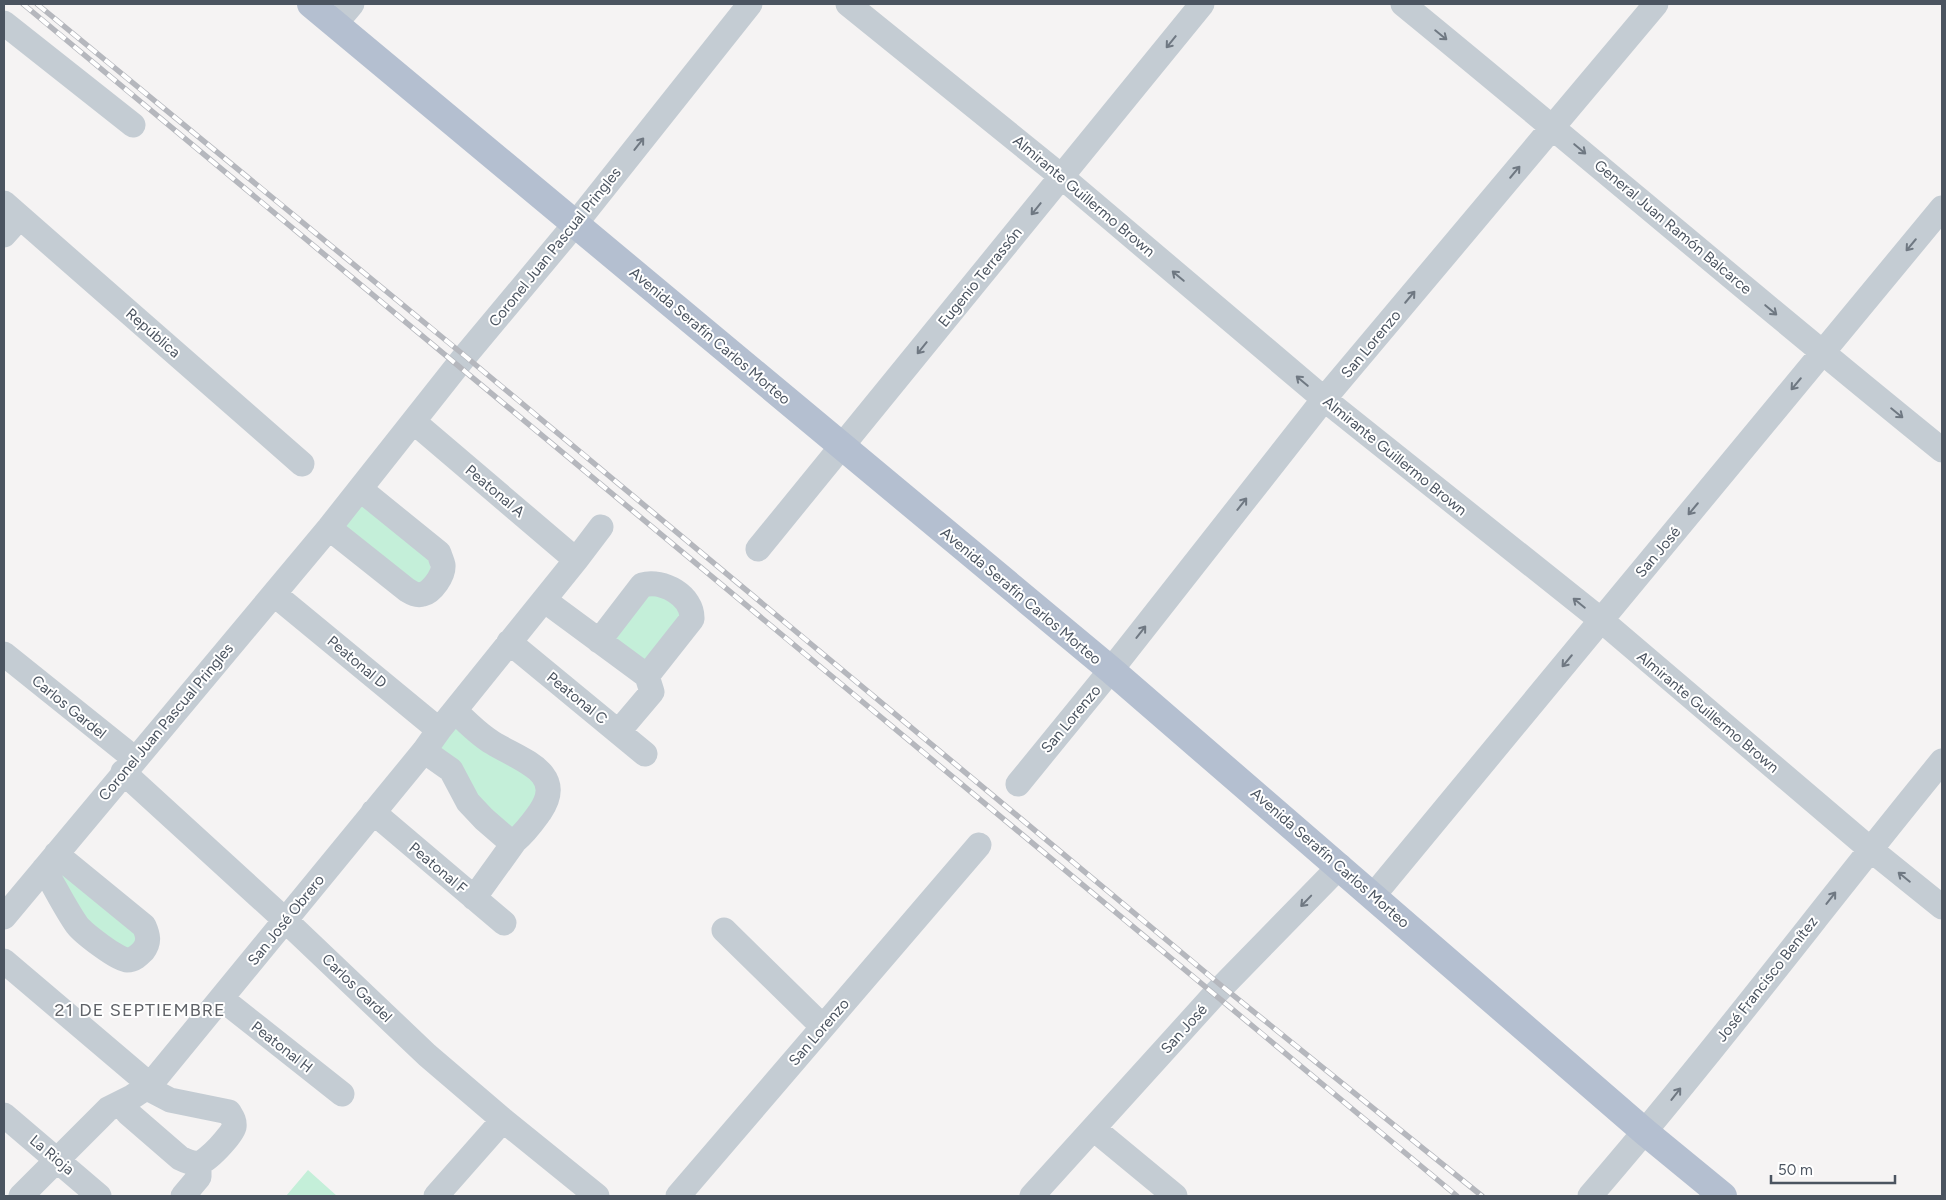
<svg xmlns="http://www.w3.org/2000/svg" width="1946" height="1200" viewBox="0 0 1946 1200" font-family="Figtree,sans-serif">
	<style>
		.green { fill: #c4efd9 }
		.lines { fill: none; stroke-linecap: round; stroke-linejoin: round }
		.minor { stroke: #c4ccd3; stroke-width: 25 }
		.major { stroke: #b4bfd0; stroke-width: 28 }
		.rail-casing { stroke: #b5b7bd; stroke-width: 5.5 }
		.rail { stroke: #fff; stroke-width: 4; stroke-dasharray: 11; stroke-linecap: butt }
		.oneway { stroke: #6f7882 }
		.labels { text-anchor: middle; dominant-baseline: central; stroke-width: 4; stroke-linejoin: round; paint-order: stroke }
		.street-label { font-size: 15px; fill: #4b5460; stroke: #fff }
		.quarter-label { font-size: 18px; letter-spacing: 1px; fill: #5f6267; stroke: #fff }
	</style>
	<rect width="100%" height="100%" fill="#f5f3f3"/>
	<!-- green -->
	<path class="green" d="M362,501L430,557L431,578L416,585L339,529Z
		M658,589L683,613L646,667L610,641L643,593Z
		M457,726L505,756L538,787L537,806L512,829L480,803L437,745Z
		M64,871L143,936L126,953L86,921L60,877Z
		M308,1170L337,1196H286Z"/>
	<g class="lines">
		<!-- minor -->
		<path class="minor" d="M848,4L1062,177L1324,399L1601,620L1870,849L1942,907
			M1403,4C1584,152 1761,304 1942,450
			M4,23L133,125
			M336,23L352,4
			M4,203L302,464
			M4,235L20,217
			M414,422L576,560
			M329,528L407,590C412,593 417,596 423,594C432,592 444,575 443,565C442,561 440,557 439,553L360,489
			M758,549L1202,4
			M274,594L439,730
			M544,600L647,676L692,619C693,596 663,579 642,585L599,641
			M509,642L645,754
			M4,654L135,759
			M619,731L652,692L647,676
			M424,751L451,770L468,802L484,819L506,838L515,841C526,832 532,823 540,812C567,772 520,760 493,743C479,735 467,722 455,711
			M123,772L285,920L427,1055L503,1120L597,1196
			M1018,784L1111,670L1324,399L1656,4
			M373,812L504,923
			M44,869C55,887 65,908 77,925C83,933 118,960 127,960C134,960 139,955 143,951C150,942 148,935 144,926L56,854
			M1373,896L1942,208
			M474,898L515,841
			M4,917L329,528L465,356L576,223L750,4
			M724,930L823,1027
			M4,961L150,1085
			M222,999L342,1094
			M120,1103L128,1113L180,1158C186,1161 193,1164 199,1163C207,1162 232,1135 234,1127C235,1121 232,1117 229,1112L170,1100L147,1088
			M4,1115L99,1196
			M1094,1129L1175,1196
			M21,1196L108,1109L132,1097L150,1085L424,751L439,730L576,560L601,527
			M183,1196L199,1177V1163
			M436,1196L503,1120
			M678,1196L979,845
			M1032,1196L1215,994L1340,866
			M1590,1196C1712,1055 1824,905 1942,761"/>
		<!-- major -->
		<path class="major" d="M311,4L1111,670L1645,1132L1723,1196"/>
		<defs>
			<path id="rail" d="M23,4L1457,1196
				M37,4L465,356L1223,987L1482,1196"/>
		</defs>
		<!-- rail casing -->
		<use href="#rail" class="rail-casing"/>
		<!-- rail -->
		<use href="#rail" class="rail"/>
	</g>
	<!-- one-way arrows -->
	<defs><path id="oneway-shaft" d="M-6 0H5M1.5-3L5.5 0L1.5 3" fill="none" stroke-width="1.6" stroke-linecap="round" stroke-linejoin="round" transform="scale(1.25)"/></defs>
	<g class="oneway">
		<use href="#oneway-shaft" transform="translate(1441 35) rotate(39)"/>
		<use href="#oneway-shaft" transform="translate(1171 42) rotate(129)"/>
		<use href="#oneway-shaft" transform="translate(639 144) rotate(-52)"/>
		<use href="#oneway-shaft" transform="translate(1580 149) rotate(40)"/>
		<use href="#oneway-shaft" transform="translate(1515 172) rotate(-50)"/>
		<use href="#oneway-shaft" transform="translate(1036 209) rotate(129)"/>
		<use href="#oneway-shaft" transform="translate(1911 245) rotate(130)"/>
		<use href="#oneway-shaft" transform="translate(1178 276) rotate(-140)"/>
		<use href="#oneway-shaft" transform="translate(1410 297) rotate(-50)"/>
		<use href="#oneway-shaft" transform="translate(1771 310) rotate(40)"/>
		<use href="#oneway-shaft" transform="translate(922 348) rotate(129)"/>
		<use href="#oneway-shaft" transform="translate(1302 381) rotate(-140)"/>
		<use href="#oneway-shaft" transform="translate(1796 384) rotate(130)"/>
		<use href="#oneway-shaft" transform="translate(1897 413) rotate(39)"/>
		<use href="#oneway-shaft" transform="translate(1242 504) rotate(-52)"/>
		<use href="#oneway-shaft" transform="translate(1693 509) rotate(130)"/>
		<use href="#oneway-shaft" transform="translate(1579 603) rotate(-141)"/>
		<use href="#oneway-shaft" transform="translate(1141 632) rotate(-52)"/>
		<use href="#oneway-shaft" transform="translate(1567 661) rotate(130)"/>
		<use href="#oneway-shaft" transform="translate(1904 877) rotate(-141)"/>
		<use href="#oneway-shaft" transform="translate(1831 898) rotate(-52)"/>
		<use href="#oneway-shaft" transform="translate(1306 901) rotate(134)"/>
		<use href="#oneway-shaft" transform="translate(1676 1094) rotate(-52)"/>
	</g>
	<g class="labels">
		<!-- street labels -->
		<g class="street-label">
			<text transform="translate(1084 196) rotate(40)">Almirante Guillermo Brown</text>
			<text transform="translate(1673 227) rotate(40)">General Juan Ramón Balcarce</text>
			<text transform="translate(555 247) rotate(-51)">Coronel Juan Pascual Pringles</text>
			<text transform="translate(980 277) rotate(-51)">Eugenio Terrassón</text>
			<text transform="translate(153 333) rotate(41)">República</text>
			<text transform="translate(710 336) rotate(40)">Avenida Serafín Carlos Morteo</text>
			<text transform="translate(1371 344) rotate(-50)">San Lorenzo</text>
			<text transform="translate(1395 456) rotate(39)">Almirante Guillermo Brown</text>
			<text transform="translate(495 491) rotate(40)">Peatonal A</text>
			<text transform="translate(1658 552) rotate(-50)">San José</text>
			<text transform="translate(1021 596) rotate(40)">Avenida Serafín Carlos Morteo</text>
			<text transform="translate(357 662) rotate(40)">Peatonal D</text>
			<text transform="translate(577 698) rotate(39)">Peatonal C</text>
			<text transform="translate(69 707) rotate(39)">Carlos Gardel</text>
			<text transform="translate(1708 712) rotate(40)">Almirante Guillermo Brown</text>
			<text transform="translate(1071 719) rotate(-50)">San Lorenzo</text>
			<text transform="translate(166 722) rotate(-50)">Coronel Juan Pascual Pringles</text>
			<text transform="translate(1330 858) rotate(41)">Avenida Serafín Carlos Morteo</text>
			<text transform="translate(438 868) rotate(40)">Peatonal F</text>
			<text transform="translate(286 920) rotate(-51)">San José Obrero</text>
			<text transform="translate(1767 979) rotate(-52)">José Francisco Benítez</text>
			<text transform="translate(357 988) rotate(44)">Carlos Gardel</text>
			<text transform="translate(1184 1029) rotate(-48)">San José</text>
			<text transform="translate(819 1032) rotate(-49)">San Lorenzo</text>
			<text transform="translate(282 1047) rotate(38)">Peatonal H</text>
			<text transform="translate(52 1155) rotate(40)">La Rioja</text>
		</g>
		<!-- quarter labels -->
		<g class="quarter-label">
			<text x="140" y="1010">21 DE SEPTIEMBRE</text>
		</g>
	</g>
	<!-- border -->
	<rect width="1946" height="1200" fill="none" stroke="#4b5460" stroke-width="10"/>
	<!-- scale -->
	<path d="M1771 1175v8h124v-8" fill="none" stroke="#4b5460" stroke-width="2.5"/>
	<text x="1778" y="1175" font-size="15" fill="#4b5460" stroke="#ffffff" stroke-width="4" paint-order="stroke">50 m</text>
</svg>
